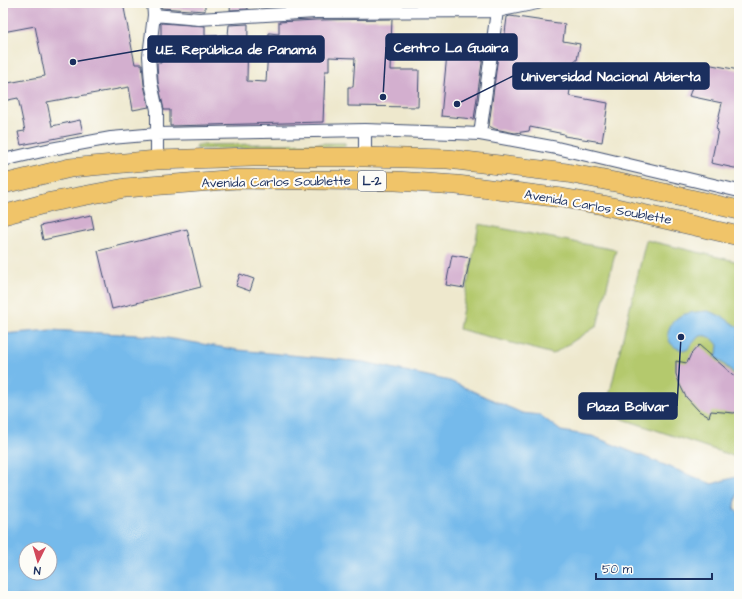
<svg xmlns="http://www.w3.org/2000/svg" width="742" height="599" viewBox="0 0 742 599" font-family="'Architects Daughter',sans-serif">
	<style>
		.green { fill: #b4c96d; stroke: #687c66 }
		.water { fill: #74baeb; stroke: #4874a4; fill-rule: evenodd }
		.building { fill: #d3afcf }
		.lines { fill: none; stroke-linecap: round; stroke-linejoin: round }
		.street-casing { stroke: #3b4b6f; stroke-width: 14 }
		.primary-casing { stroke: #3b4b6f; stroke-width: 20 }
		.street { stroke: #fff; stroke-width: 12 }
		.primary { stroke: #f0c469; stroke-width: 19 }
		.labels { text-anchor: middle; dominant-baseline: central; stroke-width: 4; stroke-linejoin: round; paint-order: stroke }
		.shield { fill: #fdfcf7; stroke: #5f6c8c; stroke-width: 1 }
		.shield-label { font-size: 12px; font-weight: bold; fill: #1b2f5e }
		.street-label { font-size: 13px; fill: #1b2f5e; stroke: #fdfcf7 }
		.leader { fill: none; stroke: #1b2f5e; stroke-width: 1.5 }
		.callout-dot { fill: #1b2f5e; stroke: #fdfcf7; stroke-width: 1.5 }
		.callout { fill: #1b2f5e; stroke: #1b2f5e; stroke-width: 1.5 }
		.callout-label { font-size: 14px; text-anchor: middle; font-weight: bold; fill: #fff }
	</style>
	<rect width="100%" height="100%" fill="#fdfcf7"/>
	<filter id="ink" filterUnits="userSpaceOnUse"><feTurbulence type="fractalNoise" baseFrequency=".025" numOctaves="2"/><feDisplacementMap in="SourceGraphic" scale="8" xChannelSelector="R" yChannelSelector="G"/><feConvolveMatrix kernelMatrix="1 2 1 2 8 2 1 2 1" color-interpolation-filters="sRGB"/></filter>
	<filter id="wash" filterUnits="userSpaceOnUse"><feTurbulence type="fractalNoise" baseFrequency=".012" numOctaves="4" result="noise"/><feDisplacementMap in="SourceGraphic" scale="16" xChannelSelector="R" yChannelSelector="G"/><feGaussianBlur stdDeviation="0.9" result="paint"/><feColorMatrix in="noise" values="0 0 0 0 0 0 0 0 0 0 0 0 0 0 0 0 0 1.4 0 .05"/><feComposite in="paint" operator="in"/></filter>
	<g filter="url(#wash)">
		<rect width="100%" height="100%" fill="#eee8cd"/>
		<!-- green -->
		<path class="green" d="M345,143V147L196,149L197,145Z
			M479,224L616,250L597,326L553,354L459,329Z
			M646,240L739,262V458L605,413Z"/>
		<!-- water -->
		<path class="water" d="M708,311L723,317L739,328V378L715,356L717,354L718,345C713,338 707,333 698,337L687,350C666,350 662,330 677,318C685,312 698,312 708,311Z
			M51,330L155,336L238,350L364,362L450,381L522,413L540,415L561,431L592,436L712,484L739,476V487L734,510L739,512V596H3V334ZM26,549H50V573H26Z"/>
		<g id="blocks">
			<!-- building -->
			<path class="building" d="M17,3H123L135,64H142L144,85L149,107L133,110L129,87L47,102L52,126L80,120L83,133L21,145L18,132L25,131L18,98L3,101V84L45,76L35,26L3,32V6Z
				M161,3H205V11L161,8Z
				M231,3H248V9L230,10Z
				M280,3H393V4H316L280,7Z
				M510,16L565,24L563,41L580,44L577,60H575L569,96L608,103L602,142L564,136V134L530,127L529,131L515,133L495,129L489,126L499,48L503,49L507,17Z
				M392,19L390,70H419L418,107L348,106V87H353L355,58L329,57V71H325L323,122L170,126V110H164L158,82L157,63H161V23L205,26V36L228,35L229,25L248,24L247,81L266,82L269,33L279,34V22L316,20Z
				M448,44L484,49L474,119L441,116Z
				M701,63L739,70V169L711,163L718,130L716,129L722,103L689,96Z
				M91,215L94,229L43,240L40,226Z
				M187,229L201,287L112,309L98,251Z
				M452,255L470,258L464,288L446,285Z
				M240,274L254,279L250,291L236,286Z
				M699,345L739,380V411L734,413L711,411L709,417L699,411L686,397L680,385L676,374V361L687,363L691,354Z"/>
		</g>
	</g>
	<g filter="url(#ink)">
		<use href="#blocks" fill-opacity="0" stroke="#3b4b6f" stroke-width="1"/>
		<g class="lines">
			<defs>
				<path id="street" d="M153,3L154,15L149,56L151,83L157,110V160
					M154,15L199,19L316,12L497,11L537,3
					M365,130V157
					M480,134L497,11
					M3,160L51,149L111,138L157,134L365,130L454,133L480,134L557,148L739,191"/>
				<path id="primary" d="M3,184L70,168L157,160L253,157H365L448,159L567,173L620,183L739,210
					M3,215L51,202L125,188L238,179L396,181L457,185L562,198L603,205L739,236"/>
			</defs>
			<!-- street casing -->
			<use href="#street" class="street-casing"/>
			<!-- primary casing -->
			<use href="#primary" class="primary-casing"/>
			<!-- street -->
			<use href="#street" class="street"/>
			<!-- primary -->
			<use href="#primary" class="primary"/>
		</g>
	</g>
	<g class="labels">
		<!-- shield labels -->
		<rect class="shield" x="358" y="171" width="28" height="20" rx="3"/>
		<g class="shield-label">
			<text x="372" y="181">L-2</text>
		</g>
		<!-- street labels -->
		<g class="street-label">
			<text transform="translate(276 182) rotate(-1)">Avenida Carlos Soublette</text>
			<text transform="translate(598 207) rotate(10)">Avenida Carlos Soublette</text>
		</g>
	</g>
	<!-- callouts -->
	<path class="leader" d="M383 97L386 47M73 62L148 49M457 104L513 76M681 337L677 406"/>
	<g class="callout-dot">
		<circle cx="383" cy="97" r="4"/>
		<circle cx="73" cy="62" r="4"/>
		<circle cx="457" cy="104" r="4"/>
		<circle cx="681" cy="337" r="4"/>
	</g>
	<g class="callout">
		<rect x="386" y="34" width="131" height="26" rx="4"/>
		<rect x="148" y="36" width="176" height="26" rx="4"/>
		<rect x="513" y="63" width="196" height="26" rx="4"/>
		<rect x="579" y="393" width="98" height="26" rx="4"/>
	</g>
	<g class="callout-label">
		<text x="451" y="52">Centro La Guaira</text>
		<text x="236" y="54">U.E. República de Panamá</text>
		<text x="611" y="81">Universidad Nacional Abierta</text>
		<text x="628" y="411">Plaza Bolívar</text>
	</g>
	<!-- margin -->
	<rect width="742" height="599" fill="none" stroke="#fdfcf7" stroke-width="16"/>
	<!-- north arrow -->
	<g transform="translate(38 561) rotate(185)"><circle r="19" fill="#fdfcf7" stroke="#a3aaba"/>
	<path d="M0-3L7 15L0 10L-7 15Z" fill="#d1495b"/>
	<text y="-6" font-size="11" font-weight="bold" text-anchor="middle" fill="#1b2f5e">N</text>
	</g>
	<!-- scale -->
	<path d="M596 573v6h116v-6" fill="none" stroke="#1b2f5e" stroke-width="2"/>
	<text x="602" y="573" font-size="12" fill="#1b2f5e" stroke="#fdfcf7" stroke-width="3" paint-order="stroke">50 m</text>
</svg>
